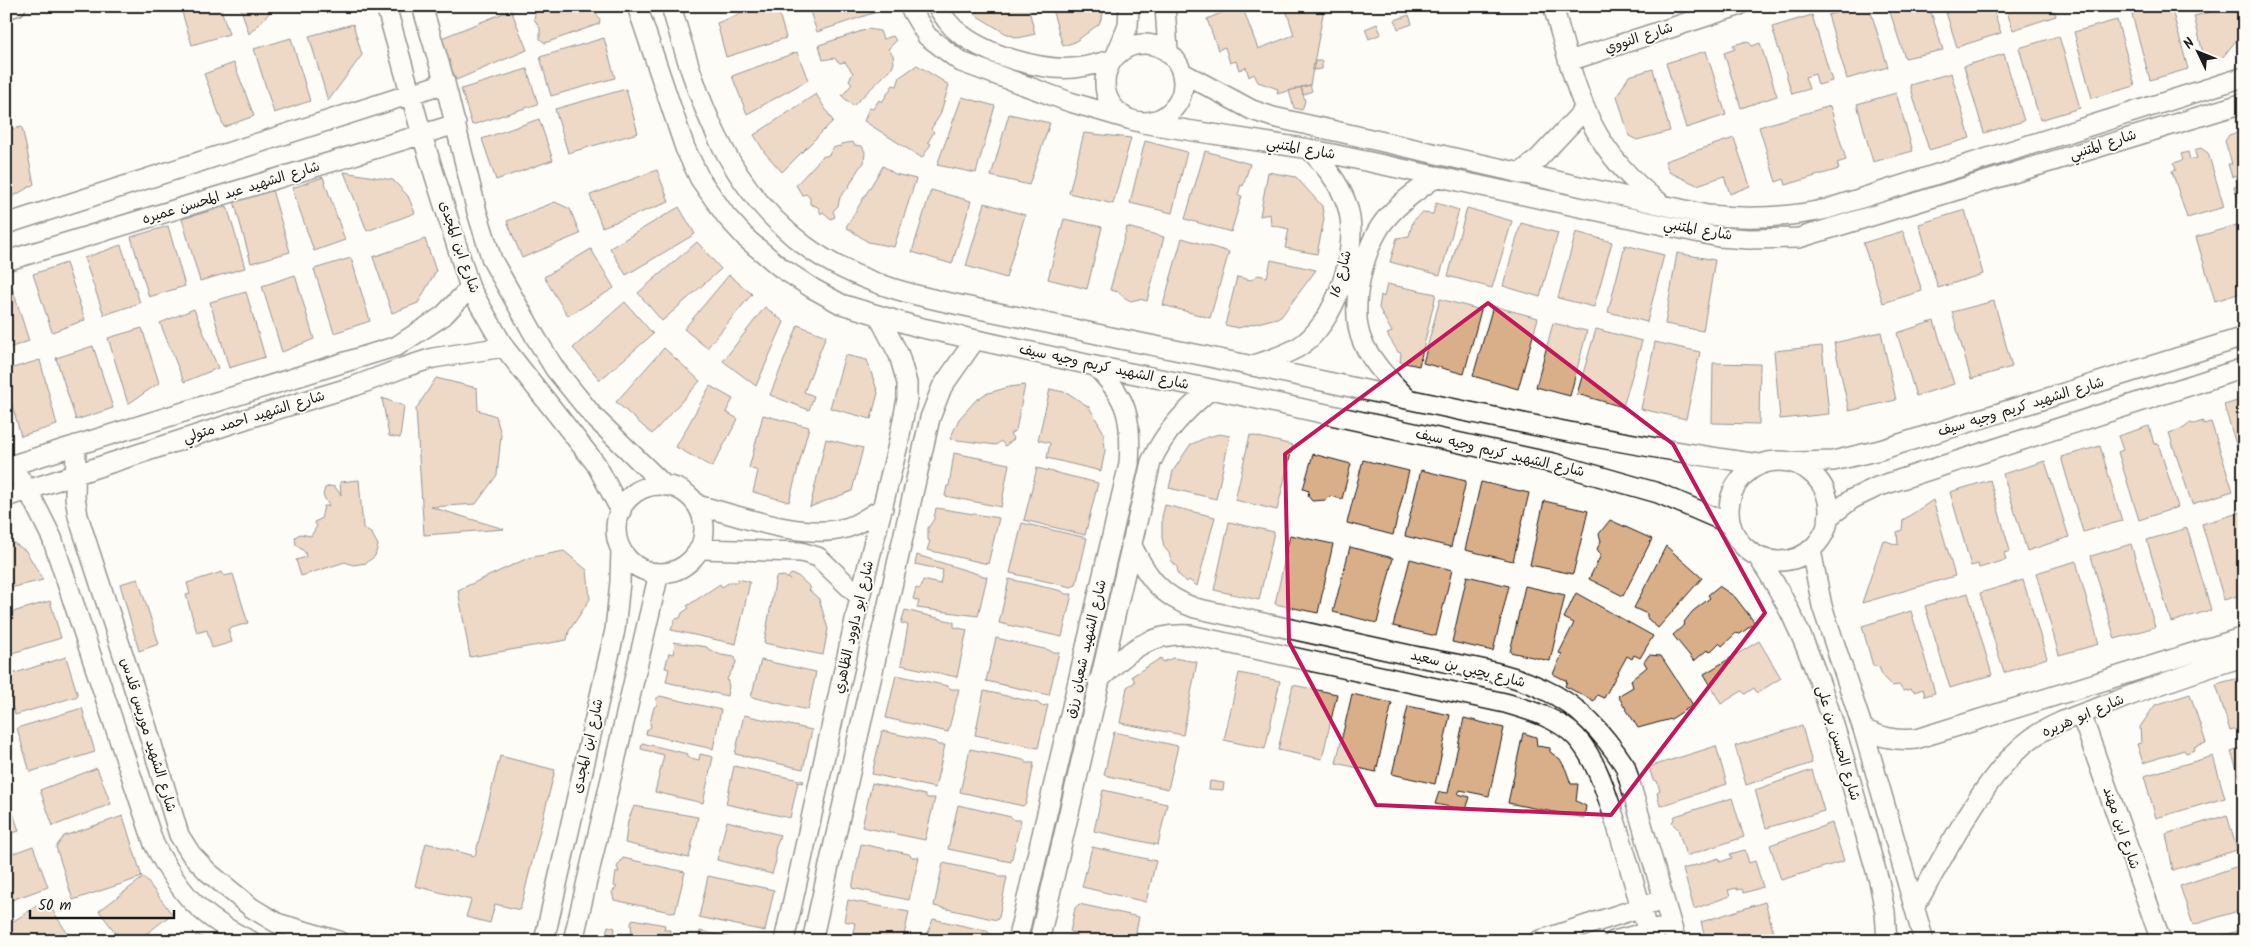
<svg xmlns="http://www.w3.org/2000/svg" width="2250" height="947" viewBox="0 0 2250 947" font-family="Kalam,'Playpen Sans Arabic',sans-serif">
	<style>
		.building { fill: #d9af8a; stroke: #1c1c1c }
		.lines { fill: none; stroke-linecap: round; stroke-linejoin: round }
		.minor-casing { stroke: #1c1c1c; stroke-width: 22 }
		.minor { stroke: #fdfcf7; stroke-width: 19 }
		.marked { fill: none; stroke: #c2185b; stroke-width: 4; stroke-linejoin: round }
		.labels { text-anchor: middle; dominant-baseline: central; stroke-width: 4; stroke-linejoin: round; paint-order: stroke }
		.street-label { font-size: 14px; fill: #1c1c1c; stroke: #fdfcf7 }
	</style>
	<rect width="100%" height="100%" fill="#fdfcf7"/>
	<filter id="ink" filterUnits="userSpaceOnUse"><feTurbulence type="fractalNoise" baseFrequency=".02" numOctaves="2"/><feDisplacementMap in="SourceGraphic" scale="10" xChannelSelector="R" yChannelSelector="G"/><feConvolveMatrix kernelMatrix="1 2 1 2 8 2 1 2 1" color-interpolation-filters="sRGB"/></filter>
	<g filter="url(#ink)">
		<!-- building -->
		<path class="building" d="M180,6H220L229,34L192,45Z
			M240,6H275V7L249,34Z
			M299,6H315L300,11Z
			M547,6H593L600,20L599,24L545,43L540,39V28L534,19L536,10Z
			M761,6H777L786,38L726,57L717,23Z
			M808,6H877L879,11L817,32Z
			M968,6H1028L1035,34L1018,38L1005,33L974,14Z
			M1051,6H1106L1099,24L1075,42L1063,46Z
			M1237,6H1242L1258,49L1294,35L1285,6H1321L1323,14L1310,85L1277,94L1278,89L1258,82L1254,74L1249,77L1246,67L1239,70L1236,61L1230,63L1225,47L1218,50L1207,19Z
			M1857,6H1869L1888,67L1847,79L1828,15Z
			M1888,6H1929L1943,50L1905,58Z
			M1944,6H1992L2001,33L1957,47Z
			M2005,6H2053L2056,16L2013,30Z
			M2148,6H2171L2188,69L2150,80L2131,11Z
			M2208,6H2236L2242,29L2239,37L2222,58L2205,62L2194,16L2210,12Z
			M511,10L527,50L456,80L439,39Z
			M1409,15L1412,24L1398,29L1395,20Z
			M1812,15L1832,81L1818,85L1815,74L1805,77L1809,89L1792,94L1772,27Z
			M2117,20L2135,86L2092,98L2074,32Z
			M353,24L362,55L328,101L309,36Z
			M1377,24L1381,34L1369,39L1365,29Z
			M868,29L880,31L883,39L893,36L896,41L888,49L893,55L894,63L892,68L853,106L842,96L852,84L849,80L853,73L845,62L840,63L834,58L823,60L819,45Z
			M2059,36L2080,108L2040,120L2019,48Z
			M291,38L310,101L274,113L254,49Z
			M604,38L615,78L551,96L540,57Z
			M1748,41L1752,46L1760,43L1777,96L1741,108L1724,53L1735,49L1733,45Z
			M1706,51L1726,115L1686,128L1666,63Z
			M797,52L808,80L747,114L732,76Z
			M2004,54L2024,121L1984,133L1964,66Z
			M1315,61H1322V69L1313,70Z
			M234,63L254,116L224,127L204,74Z
			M917,65L949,85L940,115L931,129L934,132L928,142L931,144L922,158L864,121L869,108L873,109L879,100L882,102L893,85L897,86L900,77Z
			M527,69L538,104L472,125L461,89Z
			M1653,69L1670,131L1637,140L1629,136L1617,96L1629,76Z
			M1951,73L1970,138L1929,150L1910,85Z
			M1310,85L1312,91L1303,95L1301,87Z
			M1301,87L1305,101L1302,110L1294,108L1289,91Z
			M626,89L638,133L568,153L555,109Z
			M1896,93L1913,151L1873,162L1857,104Z
			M816,94L833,121L782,172L765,153L754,135Z
			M962,97L995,106L976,173L937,165Z
			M1830,106L1846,160L1837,163L1839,169L1786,185L1784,179L1776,182L1759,127Z
			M1009,114L1050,123L1029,185L991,176Z
			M539,119L553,160L496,180L482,139Z
			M22,127L34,184L9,199L6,186V130Z
			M2244,130V201L2239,203L2234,187L2238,186L2235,176L2232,177L2228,164H2232L2225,141L2229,135Z
			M1084,133L1131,138L1113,204L1069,193Z
			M1734,138L1750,186L1730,194L1724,176L1697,185L1669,172L1665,161Z
			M1145,141L1187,152L1172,213L1130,203Z
			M853,142L854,145L862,146L865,152L864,163L859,168L848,188L840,197L838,206L833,211L835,217L831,219L823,212L821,214L818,207L810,204V198L806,194L802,195L796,185L822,157L829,155L833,148L839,146L841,148V144Z
			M2201,148L2208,153L2224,207L2187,218L2172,171L2176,170L2174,163L2183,160L2181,154L2188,152L2190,160L2197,158L2194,150Z
			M1205,151L1250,164L1243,186L1241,185L1238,195L1242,196L1231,232L1185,219Z
			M883,166L895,174L916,179L894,247L868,242L846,227Z
			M657,170L669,202L602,227L590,195Z
			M344,172L393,180L408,196L415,213L367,231Z
			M1268,172L1296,177L1322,206L1324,219L1317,254L1285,248L1289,229L1271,225L1270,214L1260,216Z
			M323,177L345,240L314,251L292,188Z
			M272,190L290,252L251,263L234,201Z
			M931,190L971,201L952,264L912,252Z
			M555,202L570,209L580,234L522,258L507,221Z
			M985,203L1025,215L1006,278L966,266Z
			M1436,203L1459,210L1440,275L1390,262L1397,238L1409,236L1413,221L1422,213L1433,214Z
			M227,206L245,268L200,281L182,219Z
			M679,207L695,234L626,275L610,248Z
			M1467,208L1512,221L1492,288L1448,276Z
			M1965,210L1983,274L1938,288L1919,224Z
			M1064,219L1102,227L1087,289L1048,279Z
			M1521,223L1558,233L1540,297L1503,286Z
			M2240,224L2244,236V292L2215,301L2196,237Z
			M168,226L185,286L149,297L131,237Z
			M1127,227L1164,237L1147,301L1139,299L1131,301L1123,297L1119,292L1110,290Z
			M1903,231L1922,291L1883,303L1863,243Z
			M1576,232L1612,242L1594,307L1558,298Z
			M1182,238L1229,252L1210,318L1163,305Z
			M425,239L436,271L418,303L392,313L373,257Z
			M697,242L721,269L662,321L638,293Z
			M121,245L140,303L104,315L84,258Z
			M1625,245L1664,255L1647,322L1608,312Z
			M591,249L614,288L568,316L544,277Z
			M1677,253L1715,260L1703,331L1665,324Z
			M351,258L370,321L334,333L314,269Z
			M1271,260L1316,270L1281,317L1238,328L1225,325L1237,277L1251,280L1258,275L1267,277Z
			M66,263L85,320L52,332L33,274Z
			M295,275L314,339L282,352L262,286Z
			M729,275L752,294L707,348L684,329Z
			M6,284H11L29,341L6,349Z
			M1387,284L1436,294L1419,366L1400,362L1401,353L1398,352L1387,334L1392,332L1379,308L1381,295L1384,297Z
			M246,292L265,357L229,368L210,302Z
			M1440,299L1481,310L1464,374L1423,363Z
			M1994,301L2012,367L1971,379L1952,312Z
			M625,302L653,334L600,380L573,348Z
			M1493,306L1538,318L1518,389L1473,376Z
			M765,307L784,322L756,386L723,361Z
			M194,309L218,368L184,382L160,323Z
			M1934,321L1954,384L1916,396L1897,333Z
			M1553,323L1587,331L1570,396L1536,387Z
			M798,325L826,336L804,392L814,396L809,410L770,395Z
			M142,328L159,383L128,404L108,338Z
			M1596,329L1642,341L1623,407L1577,394Z
			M1881,332L1896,400L1849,411L1834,343Z
			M1655,342L1700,352L1686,419L1641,409Z
			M93,346L113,408L76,420L56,358Z
			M1822,346L1829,414L1780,419L1774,351Z
			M664,348L700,381L652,434L616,402Z
			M845,355L867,360L878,393L871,419L830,408Z
			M40,360L57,425L21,436L6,384V370Z
			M1713,363L1760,364L1759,424L1712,423Z
			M436,378L477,388L478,410L496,416L501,435L497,475L476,504L431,507L504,529L424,535L416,409Z
			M1025,385L1016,430L1010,434L1014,439L1005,446L1001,441L996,445L950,439L959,419L975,401L985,394L1009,387Z
			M710,386L733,399L726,412L738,419L712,467L676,447Z
			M1050,389L1068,393L1089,407L1104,433L1105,451L1101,471L1047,458L1050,443L1038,440Z
			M382,398L404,406L400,438L389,436Z
			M2244,399V471L2224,405Z
			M763,415L809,427L789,502L753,492L758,471L749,468Z
			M2203,421V424L2211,422L2233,491L2192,504L2169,433L2184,428L2190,423L2194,424Z
			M2149,426L2154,444L2158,443L2178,507L2139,520L2118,452L2123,450L2118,436Z
			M1219,434L1230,436L1216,499L1169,488L1173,471L1190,445L1205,438Z
			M1250,435L1293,445L1277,510L1235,500Z
			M826,439L863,448L852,491L810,507Z
			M2100,446L2122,521L2083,532L2061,457Z
			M954,453L1009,464L1001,507L945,496L947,486H949Z
			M1313,454L1351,464L1342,499L1330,496L1326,500L1312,501L1308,496L1309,491L1303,489Z
			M1363,460L1409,471L1393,535L1347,523Z
			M2045,461L2069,537L2027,551L2003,474Z
			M1037,468L1098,483L1085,535L1024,520Z
			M1421,470L1466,481L1451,547L1405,536Z
			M359,480L363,528L372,534L378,545L375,556L366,563L353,565L345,562L301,576L296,560L306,557L305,552L296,545L295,537L300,534L311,536L317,526L314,522L321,519L324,506H329L323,495L325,488L330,486L335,487L341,495L340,482Z
			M1990,480L2010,551L2004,553L2006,560L1979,568L1978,564L1971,566L1950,492Z
			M1481,482L1529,493L1513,561L1465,550Z
			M1933,500L1955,576L1862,603L1883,540L1898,545L1897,532L1902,530L1903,520Z
			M1544,501L1588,511L1573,574L1530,565Z
			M1165,505L1215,517L1197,586L1189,580L1187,582L1178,574L1177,567L1171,560L1169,553L1164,547L1162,537V517Z
			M936,508L999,518L988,564L927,550L930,541L928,540V528L934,519Z
			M2242,512L2244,518V594L2224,600L2202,524Z
			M1610,520L1652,539L1623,596L1589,579L1601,555L1597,549L1601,541L1599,534Z
			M1229,522L1274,532L1259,600L1214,590Z
			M1022,523L1087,538L1076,585L1071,587L1010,573Z
			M2187,528L2211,610L2171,622L2147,540Z
			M1290,535L1333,544L1318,613L1275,604Z
			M6,538L26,551L43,580L6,589Z
			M2131,544L2155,627L2115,639L2091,556Z
			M1666,546L1702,578L1658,628L1647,618V614L1634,608Z
			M1350,547L1393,558L1377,623L1333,612Z
			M564,551L587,570L590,599L569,631L567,640L470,657L458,590L528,558Z
			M917,555L987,577L978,616L917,608L919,601L913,599L916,588L920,589L923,580L940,584L943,570L915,564Z
			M1410,559L1452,570L1436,636L1393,626Z
			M2076,561L2099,644L2059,655L2036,573Z
			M222,572L224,576L233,574L248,623L228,629L232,642L212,648L207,630L197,633L186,595L190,594L187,583Z
			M791,574L798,576L811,588L809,590L819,599L828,629L823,655L764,643L776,577L784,576L790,580L788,578Z
			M1467,576L1509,586L1493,651L1452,642Z
			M138,579L159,644L139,651L120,584Z
			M738,579L750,582L736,644L671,630L675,619L680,618L682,613L689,608L687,606L720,584L722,587L730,582H738Z
			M1009,579L1062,591L1065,594H1072L1062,637L999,623Z
			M2023,580L2047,658L2004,673L1980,593Z
			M1525,586L1565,595L1550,661L1510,652Z
			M1719,586L1735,597L1755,623L1740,634L1736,633L1722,646L1719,643L1710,652L1707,650L1694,661L1673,635L1685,624L1684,622L1693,611L1710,598L1708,595Z
			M1576,593L1653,636L1640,658L1634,655L1632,659L1627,656L1604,698L1597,695L1594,701L1565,686L1567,681L1553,674L1562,654L1559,653L1574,623L1564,618Z
			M1968,593L1992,675L1950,688L1925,606Z
			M50,601L61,638L6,655V614Z
			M905,610L954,622V627L967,630L957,677L901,665L908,625L901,623Z
			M1911,611L1935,693L1925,696L1923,689L1914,692L1911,689L1903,691L1899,685L1892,686L1883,677L1879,667L1873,666L1862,626Z
			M996,638L1049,650L1052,652H1059L1049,695L986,681Z
			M1759,641L1781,678L1757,693L1754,688L1745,694L1742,691L1721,704L1704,674Z
			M673,642L707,647L708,649L721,655L735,657L736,663L727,679L729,686L727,696L666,682L669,669L665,668L669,653L673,654L675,644Z
			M1649,655L1661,656L1693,705L1671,719L1638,728L1618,696L1633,687L1631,680L1647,667L1644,662Z
			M66,657L78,696L15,715L6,687V676Z
			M1161,658L1163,662L1173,658L1197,662L1183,735L1120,723L1127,687L1135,682L1132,676Z
			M761,660L816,672L808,710L751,697Z
			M1239,673L1280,681L1265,749L1224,740Z
			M896,675L948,686L951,689H959L948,732L886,718Z
			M2235,679H2244V727L2230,731L2216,684Z
			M1293,685L1337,694L1322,759L1278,750Z
			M984,691L1038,703L1041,706L1048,705L1038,748L975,735Z
			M1352,694L1392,703L1376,772L1336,763Z
			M2190,694L2206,743L2194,747L2195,750L2186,753L2184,750L2143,763L2137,744L2141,743L2140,727L2155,705Z
			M660,696L721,710L713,749L646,734L647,730L651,727L650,723L654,707L657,705L656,699Z
			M1408,706L1450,715L1435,784L1392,774Z
			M82,708L95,752L30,772L17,728Z
			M744,715L812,730L803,769L735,754Z
			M1464,718L1504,728L1489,796L1460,790L1458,794L1470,797L1466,810L1435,804L1439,792L1448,793Z
			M1802,726L1812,763L1746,785L1735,746Z
			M882,731L935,742L938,745H945L935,788L872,774Z
			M1114,732L1178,746L1168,789L1104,775Z
			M1523,733L1536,737L1537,746L1550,748V752L1560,759L1566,770L1571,784H1578L1576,801L1586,806L1584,818L1508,803Z
			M642,743L688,754L687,757L699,760L700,754L713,757L703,803L655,792L664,755L641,749Z
			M1716,746L1727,784L1660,806L1657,793L1660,791L1657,781L1653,780L1649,767Z
			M2244,747V789L2231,752Z
			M970,749L1024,760L1026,763H1034L1026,803L1023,806L960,792Z
			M500,756L555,770L520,910L495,904L490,923L466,917L471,900L415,886L426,843L475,856Z
			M2213,756L2225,798L2156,818L2144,776Z
			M734,766L804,781L802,783L798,782L790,818L726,804Z
			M97,768L111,804L53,826L40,790Z
			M1812,770L1824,811L1766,828L1755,790Z
			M1210,781L1224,783L1223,790L1209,789Z
			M872,783L925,795L927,798H935L925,840L862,827Z
			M1103,790L1167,804L1158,845L1094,831Z
			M6,792L19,831L6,835Z
			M1732,798L1744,837L1686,856L1678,829L1672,823L1675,816Z
			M958,805L1011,817L1014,820H1021L1011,862L948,849Z
			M634,806L698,817L689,858L625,843L628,821Z
			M2227,815L2237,850L2173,870L2166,834Z
			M123,816L142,877L73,900L56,847L64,836Z
			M727,821L780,835L775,850L776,861L772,874L717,860Z
			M1832,823L1844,861L1781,880L1770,845Z
			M861,844L909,854L912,857H919L909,900L852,888Z
			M33,846L48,887L6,902V856Z
			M1092,847L1156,861L1146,902L1082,887Z
			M1745,850L1749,863L1755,861L1763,887L1744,893L1742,889L1737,890V888L1728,890L1730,896L1694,909L1683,869L1719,858L1720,862L1732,858L1730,854Z
			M623,858L685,872L675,913L614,900L612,892L617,887L614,886L616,872H619L617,867Z
			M943,863L997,874L999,877H1007L999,917L997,920L934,906Z
			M2244,864V909L2193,925L2180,886Z
			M708,876L774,890L765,931L699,917Z
			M144,877L172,914L137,941H122L99,911Z
			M46,900L69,936L62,941H6V926Z
			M848,900L909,912L903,941H851L855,923L844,921Z
			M1765,902L1776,941H1706L1701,922Z
			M1079,904L1139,917L1134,941H1068V936L1076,937L1077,933L1070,932L1075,908Z
			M633,919L665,925L664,930H670V941H604L608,926L615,928L614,934L628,937L629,933L632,936L631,923Z
			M933,919L987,931L992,936L991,941H925Z
			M2244,929V941H2205Z
			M700,931L745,941H698Z
			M197,934L208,941H192Z"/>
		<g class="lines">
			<defs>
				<path id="minor" d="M386,6L422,135L470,288L504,347L596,464L621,511
					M422,6L445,83L477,212L492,260L536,338L555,369L593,416L665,486
					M637,6L685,148L700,179L726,216L748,240L780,267L812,288L841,304L918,327L1095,366L1211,389L1553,463L1658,493L1730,524
					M671,6C698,99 724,184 804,245C865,291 946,302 1019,317C1081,331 1143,344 1205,356C1388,394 1573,438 1759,464
					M909,6L927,36L961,62L1070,102L1128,119
					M937,6C944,17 951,28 962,35C988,55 1041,71 1074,68C1087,67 1099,63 1112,60
					M1165,6L1168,51
					M1553,6C1577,89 1586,147 1659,202
					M6,9L16,6
					M1105 83a39 39 0 1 1 78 0a39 39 0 1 1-78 0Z
					M1116,55L1128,26L1129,6
					M1569,61L1738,6
					M1183,73L1252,110L1273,117L1707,215C1748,219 1787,218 1827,209L2244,77
					M1142,123L1309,149L1719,237L1749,239L1799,238L2244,103
					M1519,174L1538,159L1584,110
					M6,224L445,83
					M6,261L456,124
					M1251,366C1266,361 1283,356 1297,348C1336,326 1361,246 1347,205C1339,182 1325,166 1309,149
					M1408,399C1391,382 1374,365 1363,343C1348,311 1363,247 1385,220C1400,202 1419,189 1438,176
					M76,445L75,497L78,516L147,728L179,835L191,854L208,872L252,908L277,923L339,941
					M1729 511a50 50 0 1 1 100 0a50 50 0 1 1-100 0Z
					M1796,462L1833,461L1880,450L2244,337
					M11,466L28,490L52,538L154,844C180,894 199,916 251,941
					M6,467L397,346L443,316L470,288
					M616 529a44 44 0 1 1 88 0a44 44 0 1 1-88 0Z
					M6,497L255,416L355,386L405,367L433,358L504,347
					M697,505C741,516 801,540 846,528C858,525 872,514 883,508
					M1830,516L1852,499L1877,487L2244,368
					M1131,544C1147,576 1160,596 1195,608C1268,624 1341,640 1414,656C1457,665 1503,670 1543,689C1579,705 1604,734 1625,766L1676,941
					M700,549L801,552L818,557L860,597
					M1811,550L1822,606L1863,729L1924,941
					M1758,557C1822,650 1847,774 1879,881L1885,912L1887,941
					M1098,681C1126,653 1148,632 1190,635L1505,703C1529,710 1558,718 1576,737C1596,759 1606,792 1615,820C1628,860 1639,900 1650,941
					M2081,714L2161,941
					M1863,729C1881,737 1895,741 1916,739L2244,637
					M1915,906C1944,857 1986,771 2032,738C2054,722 2082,714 2108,704C2152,687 2198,670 2244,657
					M544,941L615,630L620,582L621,549
					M573,941L659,573
					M784,941L860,597L898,445L907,399V383L899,355L879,317
					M812,941L930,418L942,387L975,340
					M1017,941L1129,464C1132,419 1128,398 1095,366
					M1039,941L1151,462C1165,431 1185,411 1211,389
					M1538,941L1654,903
					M1614,941L1659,929"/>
			</defs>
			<!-- minor casing -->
			<use href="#minor" class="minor-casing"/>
			<!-- minor -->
			<use href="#minor" class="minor"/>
		</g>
	</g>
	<!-- marked area -->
	<path d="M0 0H2250V947H0ZM1488,303L1673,444L1765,613L1611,815L1376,805L1289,642L1285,454Z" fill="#fdfcf7" fill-opacity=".55" fill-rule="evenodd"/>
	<path class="marked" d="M1488,303L1673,444L1765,613L1611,815L1376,805L1289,642L1285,454Z"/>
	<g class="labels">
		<!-- street labels -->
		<g class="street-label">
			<text transform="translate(1639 38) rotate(-18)">شارع النووي</text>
			<text transform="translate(2103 145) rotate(-18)">شارع المتنبي</text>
			<text transform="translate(1301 149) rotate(10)">شارع المتنبي</text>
			<text transform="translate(231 193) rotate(-17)">شارع الشهيد عبد المحسن عميره</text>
			<text transform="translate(1698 230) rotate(10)">شارع المتنبي</text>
			<text transform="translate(459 247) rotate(71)">شارع ابن المجدى</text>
			<text transform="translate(1341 274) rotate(-75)">شارع 16</text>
			<text transform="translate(1104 367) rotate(12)">شارع الشهيد كريم وجيه سيف</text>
			<text transform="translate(2021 407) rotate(-17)">شارع الشهيد كريم وجيه سيف</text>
			<text transform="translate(254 417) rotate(-17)">شارع الشهيد احمد متولي</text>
			<text transform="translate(1500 453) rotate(13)">شارع الشهيد كريم وجيه سيف</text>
			<text transform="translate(854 627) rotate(-77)">شارع ابو داوود الظاهري</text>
			<text transform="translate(1086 649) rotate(-77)">شارع الشهيد شعبان رزق</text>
			<text transform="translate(1468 669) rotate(14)">شارع يحيي بن سعيد</text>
			<text transform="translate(2083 716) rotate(-23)">شارع ابو هريره</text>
			<text transform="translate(148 735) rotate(73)">شارع الشهيد موريس قلدس</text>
			<text transform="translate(1838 743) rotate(73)">شارع الحسن بن على</text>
			<text transform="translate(588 746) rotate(-77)">شارع ابن المجدى</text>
			<text transform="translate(2121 828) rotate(71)">شارع ابن مهند</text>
		</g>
	</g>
	<!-- margin -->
	<rect width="2250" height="947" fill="none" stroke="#fdfcf7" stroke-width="25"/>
	<rect x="12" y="12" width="2225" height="922" fill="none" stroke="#1c1c1c" stroke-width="2" filter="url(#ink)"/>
	<!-- north arrow -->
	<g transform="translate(2198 52) rotate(313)" stroke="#fdfcf7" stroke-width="4" paint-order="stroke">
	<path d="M0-4L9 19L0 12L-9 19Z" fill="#1c1c1c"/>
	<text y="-8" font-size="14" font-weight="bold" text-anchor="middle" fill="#1c1c1c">N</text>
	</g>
	<!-- scale -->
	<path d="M30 910v8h144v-8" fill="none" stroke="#1c1c1c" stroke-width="2.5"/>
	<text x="38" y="910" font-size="15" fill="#1c1c1c" stroke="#fdfcf7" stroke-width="4" paint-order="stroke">50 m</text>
</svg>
